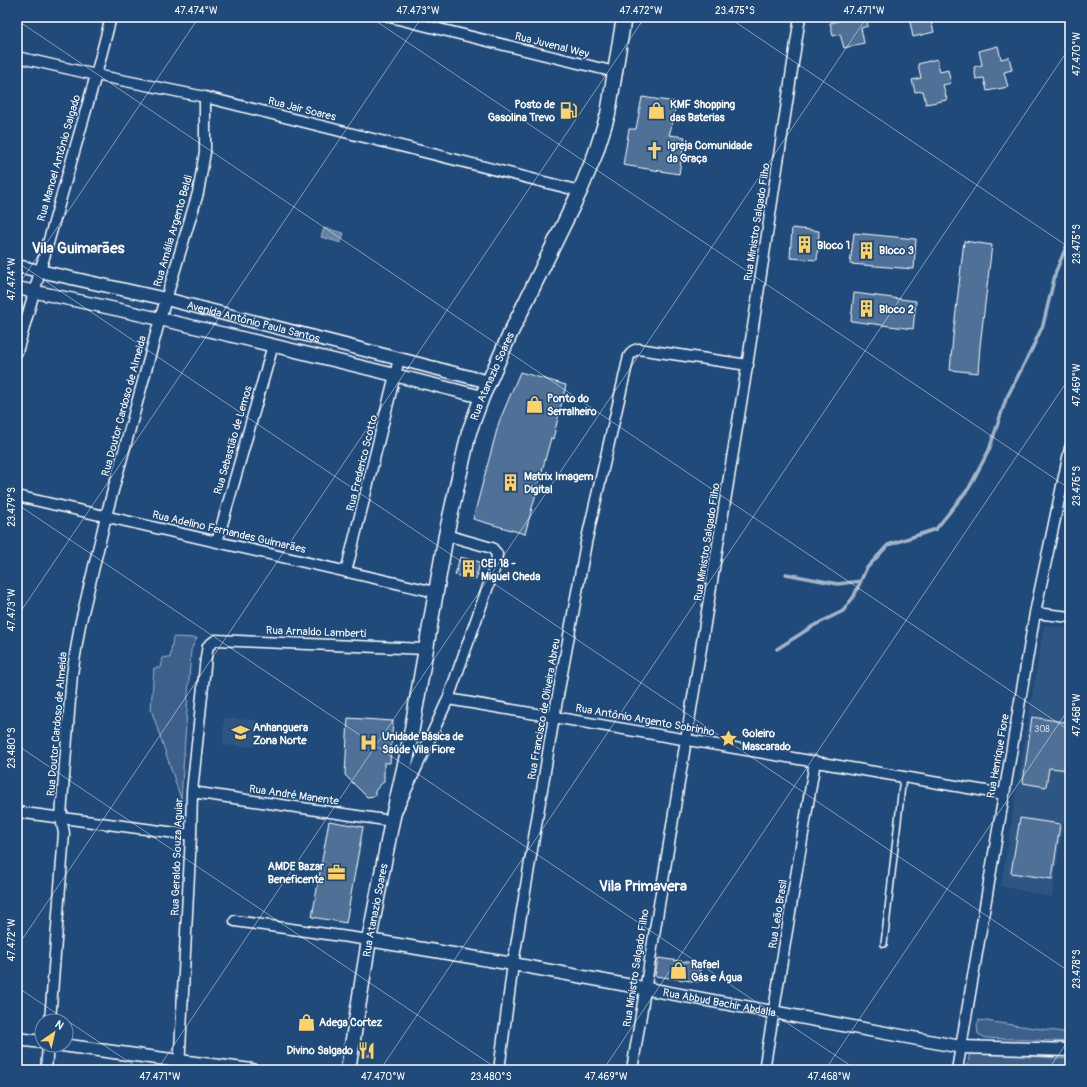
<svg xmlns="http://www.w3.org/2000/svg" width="1087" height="1087" viewBox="0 0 1087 1087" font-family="Pangolin,sans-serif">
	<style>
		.built { fill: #2e5683 }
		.green { fill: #3c618b; stroke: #9eb0c5 }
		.water { fill: #6583a4; stroke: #a3b5c8 }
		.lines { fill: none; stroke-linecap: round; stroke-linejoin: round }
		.stream { stroke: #a3b5c8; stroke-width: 3.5 }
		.building { fill: #507197; stroke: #fff }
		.service-casing { stroke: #fff; stroke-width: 8 }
		.minor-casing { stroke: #fff; stroke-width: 13 }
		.tertiary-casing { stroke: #fff; stroke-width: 15 }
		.secondary-casing { stroke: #fff; stroke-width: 17 }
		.service { stroke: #1f4a7a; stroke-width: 5 }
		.minor { stroke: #1f4a7a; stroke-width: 10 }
		.tertiary { stroke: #1f4a7a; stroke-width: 12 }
		.secondary { stroke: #1f4a7a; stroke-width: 14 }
		.ticks { fill: none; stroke: #fff; stroke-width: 1; stroke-opacity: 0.45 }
		.labels { text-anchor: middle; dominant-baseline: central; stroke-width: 3; stroke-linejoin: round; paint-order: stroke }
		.number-label { font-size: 9px; fill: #d3dce5 }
		.street-label { font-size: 11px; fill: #fff; stroke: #1f4a7a }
		.poi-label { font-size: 11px; font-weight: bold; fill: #fff; stroke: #1f4a7a; text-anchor: start }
		.district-label { font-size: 15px; font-weight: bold; fill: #fff; stroke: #1f4a7a }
		.neatline { fill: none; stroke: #fff; stroke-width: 1.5 }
		.ticks-label { font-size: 10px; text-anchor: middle; fill: #fff }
	</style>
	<rect width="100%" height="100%" fill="#1f4a7a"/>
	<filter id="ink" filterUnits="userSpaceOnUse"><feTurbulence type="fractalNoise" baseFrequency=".025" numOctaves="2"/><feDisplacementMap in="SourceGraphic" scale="8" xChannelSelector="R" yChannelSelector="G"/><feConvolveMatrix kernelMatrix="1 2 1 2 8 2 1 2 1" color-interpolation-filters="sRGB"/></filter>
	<g filter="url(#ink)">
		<!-- built -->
		<path class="built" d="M1044,625L1070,629V821L1064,820L1052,897L1001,886Z
			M224,718L256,720L255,747L223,745Z"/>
		<!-- green -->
		<path class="green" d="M173,637L197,638L191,650L181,799L151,709L154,668H161L163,657L170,658Z
			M979,1020L1070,1033V1042L1034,1040L986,1038L978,1034L977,1025Z
			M973,1052L1070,1059V1070H1038L1030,1069V1070H998L968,1066L969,1056Z"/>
		<!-- water -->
		<path class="water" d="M324,228L344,233L341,243L321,237Z"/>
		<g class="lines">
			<!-- stream -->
			<path class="stream" d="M786,574L838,584L861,581
				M777,649L813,626L843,611L854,596L866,569L888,545L936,529L969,488L989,450L1006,399L1032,349L1043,325L1056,271L1070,238"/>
		</g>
		<!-- building -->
		<path class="building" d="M837,17H866L868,26L861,28L864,43L844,48L840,34L833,36L830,23L838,21Z
			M909,17H930L934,32L913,37Z
			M998,46L1001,59L1009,57L1012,70L1004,72L1008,87L987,91L984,78L976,79L974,67L982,65L979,51Z
			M937,59L940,72L948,70L951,83L943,85L947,100L926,104L923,91L915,92L912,80L921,78L918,64Z
			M642,97L675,102L674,118L669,135L685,137L679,174L623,165L629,129H636Z
			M792,228L819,231L817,260L790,258Z
			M854,233L916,239L914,269L850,264Z
			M964,241L992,245L980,346L978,373L950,370L953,337Z
			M854,293L916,301L913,329L851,321Z
			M520,372L566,385L553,439L551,438L525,534L473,519L499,422Z
			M460,557L480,562L476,580L455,575Z
			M1032,717L1070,723V770L1049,768L1046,787L1023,783Z
			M348,718L393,721L390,763H384V781L375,791V796L367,797L345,775Z
			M1020,818L1060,824L1052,879L1011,873Z
			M329,821L363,827L346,923L312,917Z
			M658,958L701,964L698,982L655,976Z
			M362,1043L371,1045L370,1056L360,1055Z"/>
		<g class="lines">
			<defs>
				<path id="service" d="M884,944L903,777"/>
				<path id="minor" d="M390,17L615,72
					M17,57L96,75L205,97L580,191
					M17,352L96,75L111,17
					M17,496L435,592
					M217,542L273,345
					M346,572L399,359
					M1035,613L1070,617
					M448,699L1003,794
					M192,792L392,821L448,699L496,564L497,554L492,548L446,535
					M17,812L191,835
					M235,921L369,940
					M50,1021L64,833L61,818L62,802L72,674L80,625L106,516L160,319L198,193L205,152V97
					M46,1070L48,1045
					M179,1070L191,835L192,792L206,657L208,646L216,640L425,649
					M499,1070L513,964L554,717L586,543L629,356L633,351L638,349L748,365
					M632,1070L746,373L800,17
					M764,1070L815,761
					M957,1070L1035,613L1070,448"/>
				<g id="tertiary">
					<path id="s1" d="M17,266L166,299L489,382"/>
					<path d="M17,288C173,320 328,358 482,397"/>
					<path id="s2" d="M369,940L513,964L961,1047L1070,1050"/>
					<path d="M17,1039L42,1042"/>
					<path d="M62,1045L179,1061L252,1070"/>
				</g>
				<g id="secondary">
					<path id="s3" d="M348,1070L369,940L392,821L408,751L446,535L469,432L482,397L511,332L580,191L595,155L608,114L624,17"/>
				</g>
			</defs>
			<!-- service casing -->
			<use href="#service" class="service-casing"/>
			<!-- minor casing -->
			<use href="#minor" class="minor-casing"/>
			<!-- tertiary casing -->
			<use href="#tertiary" class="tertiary-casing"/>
			<!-- secondary casing -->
			<use href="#secondary" class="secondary-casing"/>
			<!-- service -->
			<use href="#service" class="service"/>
			<!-- minor -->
			<use href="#minor" class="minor"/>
			<!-- tertiary -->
			<use href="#tertiary" class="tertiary"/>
			<!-- secondary -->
			<use href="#secondary" class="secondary"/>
		</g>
	</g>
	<!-- ticks -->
	<path class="ticks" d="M370,17L1070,489M728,17L1070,248M17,20L1070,731M17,262L1070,972M17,287L199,17M17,504L857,1070M17,617L422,17M17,745L499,1070M17,947L645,17M17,987L141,1070M157,1070L867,17M380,1070L1070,47M603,1070L1070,377M825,1070L1070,707M1048,1070L1070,1038"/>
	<!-- icons -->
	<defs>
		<symbol id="fuel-bare" viewBox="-9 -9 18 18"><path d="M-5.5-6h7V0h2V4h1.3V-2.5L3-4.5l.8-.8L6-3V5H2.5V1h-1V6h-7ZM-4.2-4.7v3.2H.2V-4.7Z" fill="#ffd166" stroke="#1f4a7a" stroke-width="2.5" paint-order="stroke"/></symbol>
		<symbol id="shop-bare" viewBox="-9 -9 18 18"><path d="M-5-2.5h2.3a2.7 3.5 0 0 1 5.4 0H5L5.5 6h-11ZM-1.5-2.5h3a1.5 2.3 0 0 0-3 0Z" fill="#ffd166" stroke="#1f4a7a" stroke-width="2.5" paint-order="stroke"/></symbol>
		<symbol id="church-bare" viewBox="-9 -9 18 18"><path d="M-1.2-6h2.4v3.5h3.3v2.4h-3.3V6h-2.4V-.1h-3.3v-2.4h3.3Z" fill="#ffd166" stroke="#1f4a7a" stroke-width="2.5" paint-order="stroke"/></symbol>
		<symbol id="building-bare" viewBox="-9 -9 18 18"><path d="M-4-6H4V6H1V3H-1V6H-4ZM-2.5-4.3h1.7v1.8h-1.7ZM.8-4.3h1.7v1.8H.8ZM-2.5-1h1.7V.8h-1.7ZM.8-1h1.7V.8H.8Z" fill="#ffd166" stroke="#1f4a7a" stroke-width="2.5" paint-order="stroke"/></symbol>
		<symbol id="university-bare" viewBox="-9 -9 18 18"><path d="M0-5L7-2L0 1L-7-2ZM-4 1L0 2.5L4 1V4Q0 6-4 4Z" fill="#ffd166" stroke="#1f4a7a" stroke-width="2.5" paint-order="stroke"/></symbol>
		<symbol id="sight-bare" viewBox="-9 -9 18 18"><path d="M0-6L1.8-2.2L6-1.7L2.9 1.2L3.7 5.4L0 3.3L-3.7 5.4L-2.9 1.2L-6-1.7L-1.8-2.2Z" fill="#ffd166" stroke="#1f4a7a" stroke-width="2.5" paint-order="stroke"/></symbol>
		<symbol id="hospital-bare" viewBox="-9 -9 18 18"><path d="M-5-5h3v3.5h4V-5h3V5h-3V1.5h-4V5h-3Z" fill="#ffd166" stroke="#1f4a7a" stroke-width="2.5" paint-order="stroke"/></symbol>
		<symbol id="office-bare" viewBox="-9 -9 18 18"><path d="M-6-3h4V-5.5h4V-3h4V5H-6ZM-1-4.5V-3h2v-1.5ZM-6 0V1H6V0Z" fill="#ffd166" stroke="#1f4a7a" stroke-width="2.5" paint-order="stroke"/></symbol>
		<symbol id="restaurant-bare" viewBox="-9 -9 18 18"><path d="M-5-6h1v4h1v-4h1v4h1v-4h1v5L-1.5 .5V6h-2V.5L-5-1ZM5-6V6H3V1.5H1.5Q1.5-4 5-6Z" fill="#ffd166" stroke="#1f4a7a" stroke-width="2.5" paint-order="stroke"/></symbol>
	</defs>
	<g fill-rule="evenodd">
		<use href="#fuel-bare" x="556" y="98" width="25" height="25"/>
		<use href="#shop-bare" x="644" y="98" width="25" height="25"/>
		<use href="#church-bare" x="642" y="138" width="25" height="25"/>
		<use href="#building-bare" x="792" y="232" width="25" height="25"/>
		<use href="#building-bare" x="854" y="238" width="25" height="25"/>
		<use href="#building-bare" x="854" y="296" width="25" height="25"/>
		<use href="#shop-bare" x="522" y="392" width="25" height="25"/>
		<use href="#building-bare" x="498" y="470" width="25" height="25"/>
		<use href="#building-bare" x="456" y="556" width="25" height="25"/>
		<use href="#university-bare" x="228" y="720" width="25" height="25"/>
		<use href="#sight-bare" x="716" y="726" width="25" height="25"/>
		<use href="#hospital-bare" x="356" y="730" width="25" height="25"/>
		<use href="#office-bare" x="324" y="860" width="25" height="25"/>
		<use href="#shop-bare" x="666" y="958" width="25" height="25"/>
		<use href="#shop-bare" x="294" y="1010" width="25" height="25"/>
		<use href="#restaurant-bare" x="354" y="1038" width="25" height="25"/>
	</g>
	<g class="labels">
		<!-- number labels -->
		<g class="number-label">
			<text x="1042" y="729">308</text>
		</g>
		<!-- street labels -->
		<g class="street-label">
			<text transform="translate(552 45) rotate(14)">Rua Juvenal Wey</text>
			<text transform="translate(302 109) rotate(14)">Rua Jair Soares</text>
			<text transform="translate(59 158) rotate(-74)">Rua Manoel Antônio Salgado</text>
			<text transform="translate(757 222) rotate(-81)">Rua Ministro Salgado Filho</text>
			<text transform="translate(173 231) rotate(-74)">Rua Amália Argento Beldi</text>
			<text stroke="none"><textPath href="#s1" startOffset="243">Avenida Antônio Paula Santos</textPath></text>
			<text stroke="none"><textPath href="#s3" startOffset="710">Rua Atanazio Soares</textPath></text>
			<text transform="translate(124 406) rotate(-75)">Rua Doutor Cardoso de Almeida</text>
			<text transform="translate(233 440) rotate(-74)">Rua Sebastião de Lemos</text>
			<text transform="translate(362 463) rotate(-76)">Rua Frederico Scotto</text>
			<text transform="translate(229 532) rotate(13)">Rua Adelino Fernandes Guimarães</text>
			<text transform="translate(707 542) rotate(-81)">Rua Ministro Salgado Filho</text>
			<text transform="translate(316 632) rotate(2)">Rua Arnaldo Lamberti</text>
			<text transform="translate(544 709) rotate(-80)">Rua Francisco de Oliveira Abreu</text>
			<text transform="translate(645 720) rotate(10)">Rua Antônio Argento Sobrinho</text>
			<text transform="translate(57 724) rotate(-85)">Rua Doutor Cardoso de Almeida</text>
			<text transform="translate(998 756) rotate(-80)">Rua Henrique Fiore</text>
			<text transform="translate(294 795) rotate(8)">Rua André Manente</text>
			<text transform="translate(177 857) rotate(-88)">Rua Geraldo Souza Aguiar</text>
			<text stroke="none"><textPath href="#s3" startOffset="162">Rua Atanazio Soares</textPath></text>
			<text transform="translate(778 914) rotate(-81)">Rua Leão Brasil</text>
			<text transform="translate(636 968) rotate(-81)">Rua Ministro Salgado Filho</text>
			<text stroke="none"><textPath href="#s2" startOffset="356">Rua Abbud Bachir Abdalla</textPath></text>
		</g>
		<!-- poi labels -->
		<g class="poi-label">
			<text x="555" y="104" text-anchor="end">Posto de<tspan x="555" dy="13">Gasolina Trevo</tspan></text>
			<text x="670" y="104">KMF Shopping<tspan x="670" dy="13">das Baterias</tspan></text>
			<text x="667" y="145">Igreja Comunidade<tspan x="667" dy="13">da Graça</tspan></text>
			<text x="817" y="245">Bloco 1</text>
			<text x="879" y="250">Bloco 3</text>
			<text x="879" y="309">Bloco 2</text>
			<text x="547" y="398">Ponto do<tspan x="547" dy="13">Serralheiro</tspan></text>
			<text x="524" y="476">Matrix Imagem<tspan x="524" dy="13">Digital</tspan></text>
			<text x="481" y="563">CEI 18 -<tspan x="481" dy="13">Miguel Cheda</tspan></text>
			<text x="253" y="727">Anhanguera<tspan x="253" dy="13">Zona Norte</tspan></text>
			<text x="742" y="733">Goleiro<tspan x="742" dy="13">Mascarado</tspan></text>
			<text x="382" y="736">Unidade Básica de<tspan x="382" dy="13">Saúde Vila Fiore</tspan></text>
			<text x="324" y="866" text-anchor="end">AMDE Bazar<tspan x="324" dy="13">Beneficente</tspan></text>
			<text x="691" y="964">Rafael<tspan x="691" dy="13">Gás e Água</tspan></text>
			<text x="319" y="1022">Adega Cortez</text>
			<text x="353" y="1050" text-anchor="end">Divino Salgado</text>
		</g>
		<!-- district labels -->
		<g class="district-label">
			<text x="78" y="248">Vila Guimarães</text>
			<text x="643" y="886">Vila Primavera</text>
		</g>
	</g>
	<!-- margin -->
	<rect width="1087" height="1087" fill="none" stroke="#1f4a7a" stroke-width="44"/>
	<!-- north arrow -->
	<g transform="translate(54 1033) rotate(34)"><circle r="19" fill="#1f4a7a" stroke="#7992af"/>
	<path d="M0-3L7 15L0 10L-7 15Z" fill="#ffd166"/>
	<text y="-6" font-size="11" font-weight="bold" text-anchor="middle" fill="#ffffff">N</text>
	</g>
	<rect x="22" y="22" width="1043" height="1043" class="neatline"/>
	<g class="ticks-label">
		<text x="196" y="14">47.474°W</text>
		<text x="418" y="14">47.473°W</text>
		<text x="641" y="14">47.472°W</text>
		<text x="735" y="14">23.475°S</text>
		<text x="864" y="14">47.471°W</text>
		<text transform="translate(1076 54) rotate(-90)" y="4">47.470°W</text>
		<text transform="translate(1076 244) rotate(-90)" y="4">23.475°S</text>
		<text transform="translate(11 279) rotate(-90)" y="4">47.474°W</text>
		<text transform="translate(1076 385) rotate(-90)" y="4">47.469°W</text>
		<text transform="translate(1076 486) rotate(-90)" y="4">23.476°S</text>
		<text transform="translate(11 507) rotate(-90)" y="4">23.479°S</text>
		<text transform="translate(11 610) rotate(-90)" y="4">47.473°W</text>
		<text transform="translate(1076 715) rotate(-90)" y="4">47.468°W</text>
		<text transform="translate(11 748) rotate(-90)" y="4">23.480°S</text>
		<text transform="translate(11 940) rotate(-90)" y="4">47.472°W</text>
		<text transform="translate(1076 969) rotate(-90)" y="4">23.478°S</text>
		<text x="160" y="1080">47.471°W</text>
		<text x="383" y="1080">47.470°W</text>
		<text x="491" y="1080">23.480°S</text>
		<text x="606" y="1080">47.469°W</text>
		<text x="829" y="1080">47.468°W</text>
	</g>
</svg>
